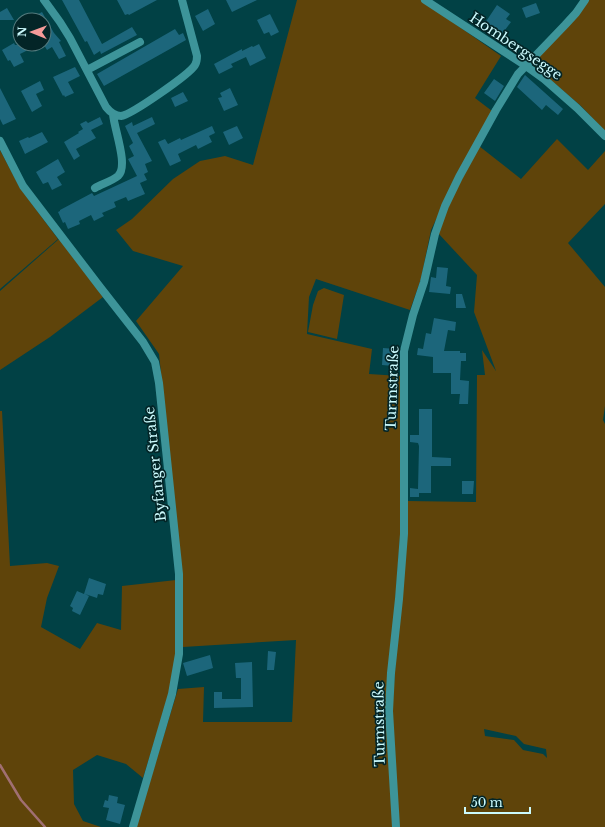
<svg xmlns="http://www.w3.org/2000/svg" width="605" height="827" viewBox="0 0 605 827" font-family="'Libre Baskerville',serif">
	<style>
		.green { fill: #5f440a; fill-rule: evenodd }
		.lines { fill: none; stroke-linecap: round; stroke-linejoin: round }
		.stream { stroke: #a06f72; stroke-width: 2.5 }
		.building { fill: #1c667b }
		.minor { stroke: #3d9499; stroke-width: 8 }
		.labels { text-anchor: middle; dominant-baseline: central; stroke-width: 3.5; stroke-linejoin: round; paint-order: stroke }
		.street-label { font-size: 14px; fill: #cbfafd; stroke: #032527 }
	</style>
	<rect width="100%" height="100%" fill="#014145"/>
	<!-- green -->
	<path class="green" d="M297,0H421L501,56L475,98L492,111L457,176L431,230L421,279L410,310L316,279L309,297L307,334L372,349L369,374L400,376V538L392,645L393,827H136L178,689L204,687L203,722H292L296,640L183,647L179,546L159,354L136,321L183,266L133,251L116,230L132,219L173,179L200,161L225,156L253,165Z
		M588,0H605V131L581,106L533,65L539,56Z
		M557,139L588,170L605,151V204L568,243L605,287V406L603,420L605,424V827H397L391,727L407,501L476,502L477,375H485L482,350L496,371L474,312L477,275L438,233L447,208L479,146L521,179ZM484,729L516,736L524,744L546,749L547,758L543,754L523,750L514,740L485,736Z
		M0,150L20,188L58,239L0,289Z
		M59,239L103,297L50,337L0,370V291Z
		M324,288L344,295L337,339L308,332L313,305L318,291Z
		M0,411H2L10,566L47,563L59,566L47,598L41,627L80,649L97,623L121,630L122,586L176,580L177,648L173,681L143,778L126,764L97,755L73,770L74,804L83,821L101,827H0Z"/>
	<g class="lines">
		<!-- stream -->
		<path class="stream" d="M0,765L21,800L45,827"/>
	</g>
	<!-- building -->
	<path class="building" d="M62,0H79L102,44L132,27L137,35L101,54L100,51L94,55L87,41L85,42Z
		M117,0H157L129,15L128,14L125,15Z
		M226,0H257L232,12Z
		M536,3L540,13L526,18L522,8Z
		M497,5L510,14L506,19L511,22L502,34L485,23Z
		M7,8L14,20H0V12Z
		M208,9L215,24L203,31L195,16Z
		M42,12L54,33L61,41L59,42L66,56L59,59L52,47L47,50L44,45V20H27Z
		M270,14L279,32L271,36L269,32L264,34L257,20Z
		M175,29L179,35L183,33L186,40L104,86L97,74Z
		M14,43L15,45L27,44L30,49L20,54L24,62L14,67L10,60L8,61L2,50Z
		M259,44L266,58L250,66L246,57L231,64L233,67L219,74L214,64L242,49V51L252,46L253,47Z
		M75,67L80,76L68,82L74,93L65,97L64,95L63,96L53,77Z
		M525,75L563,109L558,115L546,105L542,110L517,87Z
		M494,79L504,86L495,101L484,93Z
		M40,81L44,90L36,94L42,106L32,112L21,91Z
		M0,88L16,119L3,125L0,119Z
		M230,88L238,105L224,111L218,98L222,97L220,93Z
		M183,92L188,101L175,107L171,98Z
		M100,117L103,124L91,130L96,138L76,149L80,156L74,160L64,142L79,133L78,132L83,129L80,124L86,121L88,123Z
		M152,117L155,124L137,133L152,161L145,164L148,172L144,174L147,180L140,183L145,194L128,201L126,197L114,202L116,207L102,213L104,216L94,221L91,215L79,221L80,224L68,229L65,222L63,223L58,212L60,211V210L92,193L94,196L137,176L128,159L134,156L129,146L133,143L125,126L132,122L133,126Z
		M212,126L215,133L209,136L212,142L198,149L196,145L178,154L181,161L170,166L158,142L165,139L168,144L180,138L181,140Z
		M237,126L243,138L229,145L223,132Z
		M42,132L48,142L25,154L19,141L28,137L29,138Z
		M58,159L65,172L57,177L62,185L52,190L48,182L43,184L36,172Z
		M437,267L448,268L446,286L451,287L450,294L429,292L431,277L436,278Z
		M456,294H462L466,308H456Z
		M434,318L456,322L455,331L448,330L444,351H460V353H466V361H461L460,380L469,381L468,404H459L460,394H451V373H433V357L417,355L418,348L423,349L426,333L431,334Z
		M383,348L396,349L394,366L382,365Z
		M419,409H432V457L451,458V466H431V493H419V497H410V488L418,489L419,446L418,443L410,442V435H419Z
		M462,481H474L473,494H462Z
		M89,578L106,584L103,595L98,594L97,598L85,594L89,596L80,615L72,611L73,608L70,606L77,591L84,594Z
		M268,651L276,652L274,670H267Z
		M210,655L213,668L187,676L183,663Z
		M252,662L253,707L214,708V692H222V699H241V678H236L235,663Z
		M109,795L118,797L117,803L125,805L120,824L106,820L109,808L103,807L105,800L108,801Z"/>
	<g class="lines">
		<!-- minor -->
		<path class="minor" d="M44,0L60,22L70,38L106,107C110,112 114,116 121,116C131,115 190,74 195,65C197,62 197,60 197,56L182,0
			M425,0L526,66L544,79L577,108L605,136
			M87,70L140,42
			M0,141L23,186L100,287L143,342L155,362L159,383L179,574V654L172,694L133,827
			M95,188C102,184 112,181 118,176C129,166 114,129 113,114
			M396,827L389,711L391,673L399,599L404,534V351L413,315L424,282L435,234L445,206L459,177L496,110L518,74L565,25L576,13L585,0"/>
	</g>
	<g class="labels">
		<!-- street labels -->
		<g class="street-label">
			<text transform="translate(516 46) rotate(34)">Hombergsegge</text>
			<text transform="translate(392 388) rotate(-88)">Turmstraße</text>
			<text transform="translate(155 464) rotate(-96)">Byfanger Straße</text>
			<text transform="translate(379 724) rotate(-91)">Turmstraße</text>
		</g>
	</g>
	<!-- north arrow -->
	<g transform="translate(32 32) rotate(271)"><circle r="19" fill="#032527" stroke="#537a7d"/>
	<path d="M0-3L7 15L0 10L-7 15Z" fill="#f59b99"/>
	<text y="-6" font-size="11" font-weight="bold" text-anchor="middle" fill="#cbfafd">N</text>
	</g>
	<!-- scale -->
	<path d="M465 807v6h65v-6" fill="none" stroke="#cbfafd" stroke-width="2"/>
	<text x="471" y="807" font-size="12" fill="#cbfafd" stroke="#032527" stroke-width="3" paint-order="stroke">50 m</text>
</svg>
